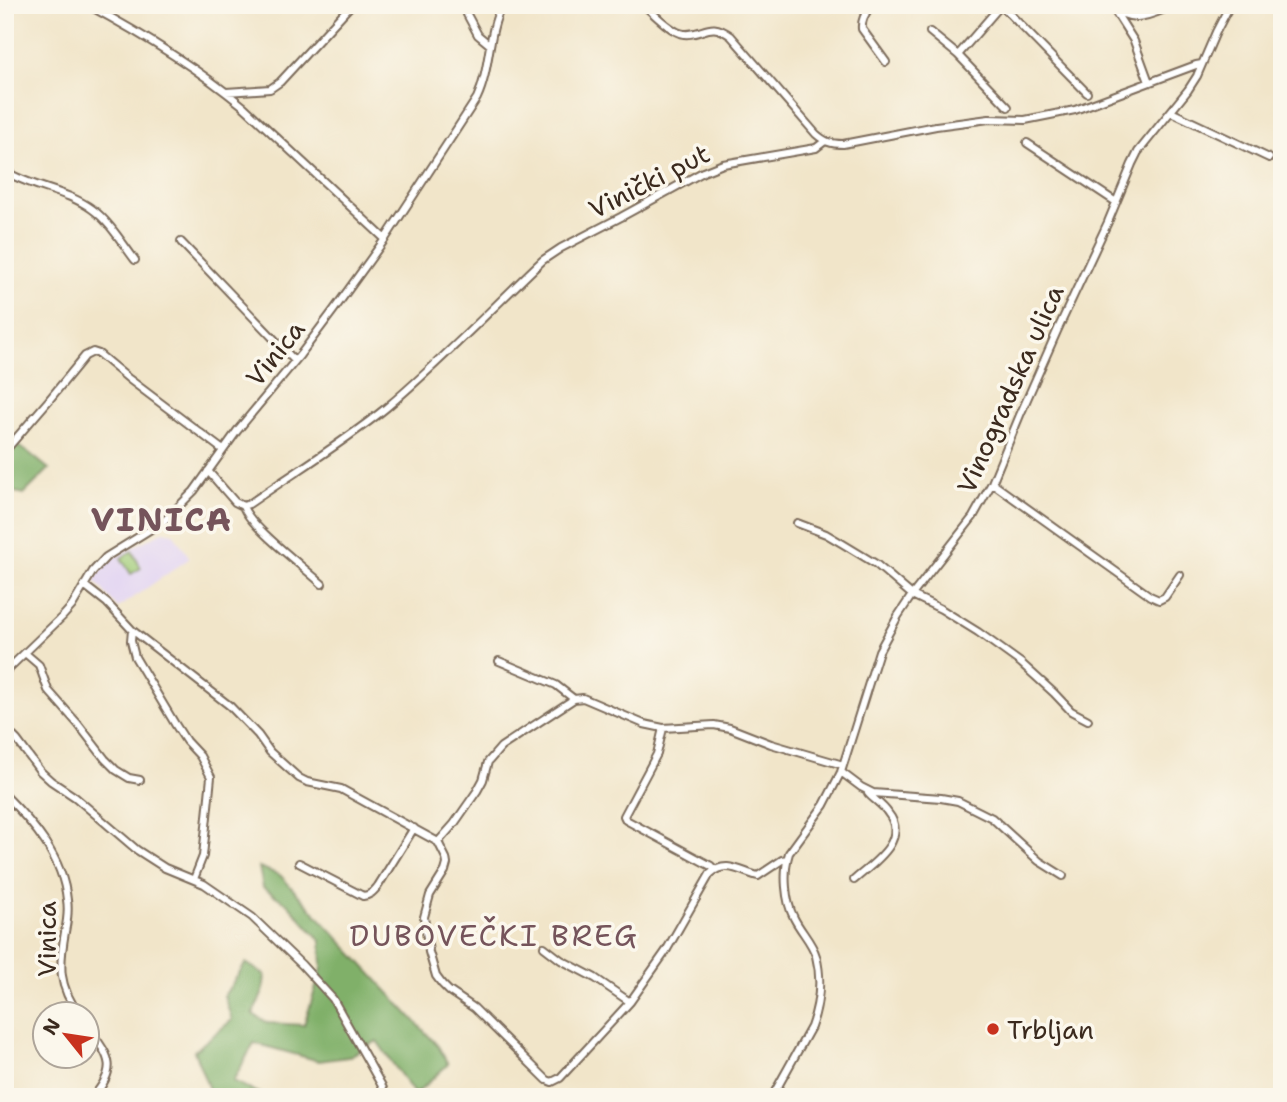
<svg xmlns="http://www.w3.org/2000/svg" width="1287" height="1102" viewBox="0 0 1287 1102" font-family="'Shantell Sans',sans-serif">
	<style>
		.built { fill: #e2d4f3 }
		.green { fill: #a1cc79; stroke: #6e7b4c; stroke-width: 2 }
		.forest { fill: #80b069; stroke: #5e6d44; stroke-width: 2 }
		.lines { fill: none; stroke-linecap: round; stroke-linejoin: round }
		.street-casing { stroke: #7b6b5a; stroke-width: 10 }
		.street { stroke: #fff; stroke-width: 6 }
		.poi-dot { fill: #c8321e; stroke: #fbf7ec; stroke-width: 2.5 }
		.labels { text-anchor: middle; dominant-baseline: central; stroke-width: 7; stroke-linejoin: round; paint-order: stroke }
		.street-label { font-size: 26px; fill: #3b2a1e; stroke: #fbf7ec }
		.poi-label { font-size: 26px; fill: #3b2a1e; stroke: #fbf7ec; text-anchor: start }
		.quarter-label { font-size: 30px; letter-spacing: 2px; fill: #75545b; stroke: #fbf7ec }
		.district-label { font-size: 33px; font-weight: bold; letter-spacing: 2px; fill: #75545b; stroke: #fbf7ec }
	</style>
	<rect width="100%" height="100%" fill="#fbf7ec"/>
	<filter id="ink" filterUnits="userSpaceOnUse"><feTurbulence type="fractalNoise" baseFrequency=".0143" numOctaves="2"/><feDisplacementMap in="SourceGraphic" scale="14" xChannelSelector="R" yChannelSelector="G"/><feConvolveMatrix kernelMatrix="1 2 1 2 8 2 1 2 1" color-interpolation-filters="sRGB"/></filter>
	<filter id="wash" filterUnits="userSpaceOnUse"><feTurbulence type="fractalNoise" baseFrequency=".00686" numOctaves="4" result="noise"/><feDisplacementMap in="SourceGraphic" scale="28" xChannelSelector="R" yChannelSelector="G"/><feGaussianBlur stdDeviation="1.57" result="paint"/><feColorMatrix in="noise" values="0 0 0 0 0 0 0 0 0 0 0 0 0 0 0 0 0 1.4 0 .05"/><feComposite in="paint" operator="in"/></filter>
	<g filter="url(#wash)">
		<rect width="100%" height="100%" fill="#f1e5c9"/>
		<!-- built -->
		<path class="built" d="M164,531L173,533L190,558L118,608L94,580L106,564L114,557Z"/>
		<!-- green -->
		<path class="green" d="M132,551L141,568L131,574L121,558Z"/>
		<!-- forest -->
		<path class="forest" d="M5,439L28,452L49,469L24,494L5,490Z
			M259,867L280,875L438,1046L448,1064L415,1095L377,1041L348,1057L319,1061L254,1043L233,1081L266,1097H212L194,1051L232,1020L224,996L246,963L265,975L263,992L253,1014L268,1023L304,1025L322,968L321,941L288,904L263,888Z"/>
	</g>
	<g filter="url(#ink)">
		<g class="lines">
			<defs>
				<path id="street" d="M88,5C142,34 196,67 243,106L385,239
					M462,5L478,35L490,45
					M644,5C653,13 672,33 684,34C705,36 708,19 731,36L816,134C825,142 831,144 843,144L936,126L989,119L1025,120L1075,110L1196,65L1202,64
					M871,5C866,13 861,19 862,29L886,62
					M1109,5C1134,26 1149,15 1175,5
					M1113,8L1134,41L1149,82
					M930,32L958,55L1008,107
					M958,55L1001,5L1087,93
					M226,92L270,89L280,82L351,5
					M1171,112L1269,158
					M1027,143L1116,202
					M5,171C32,188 66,190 92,209C109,221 122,243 135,260
					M181,242L295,361
					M5,451L49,400L85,356L93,352L99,354L129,379L223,450
					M208,471L235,502L243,506L249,504C295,472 343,443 386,408C441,362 491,309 543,260L561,248L621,217L703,172L723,164L816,148L825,141
					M992,483L1150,596L1159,600L1165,597L1180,575
					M243,506C250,527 304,567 322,584
					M797,523L826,534L843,544L876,564L912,595L941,609L978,632L1021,663L1054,693L1071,711L1088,720
					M84,585L107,603L132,630L230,706L258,735L270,752L299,778L307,782L341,789L438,842L446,858L447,864L445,871L430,895L424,917L429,952L436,976L442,984L449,991L474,1008L547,1080L552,1082L560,1078L630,1002L666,951L710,874C726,859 741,872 758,876L782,860L787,859
					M132,630L131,641L135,657L175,724L186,741L200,756L211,777L203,856L194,879
					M25,653L39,665L48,690L78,724L105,759L116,770L129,778L140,780
					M499,661L556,685L574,699L583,698L644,724L663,728L714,725L730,728L771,744L843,765
					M5,672L63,616L72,606L93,571L106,557L164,521L194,491L237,431L300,355L333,311L385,239L477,98C491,68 487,34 502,5
					M5,728L17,740L40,771L51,781L75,797L137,850L165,868L204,884L252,917L302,965L333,999L382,1086L386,1097
					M663,728L657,754L624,816L626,820L711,866L715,870
					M841,772L861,787L873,793L941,798L958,801L992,818L1039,861L1063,876
					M5,795C34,824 63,858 67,900C69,911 67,922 65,932C59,966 58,986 79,1014
					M438,842L454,824L477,791L483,780L488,762L501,747L574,699
					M299,863L363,896C371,895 373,892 378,886L414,828
					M854,880C872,864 910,840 888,813C883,805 874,800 868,793
					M544,947L561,960L595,978L630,1002
					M88,1027C108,1056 120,1066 93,1097
					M772,1097L811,1027C819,1005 822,979 816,956C812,942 801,932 794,918C785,901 783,872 789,853L824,805L841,772L879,651L898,616L912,595L973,517L992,483L1020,415L1058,329L1108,222L1132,164L1138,152L1188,90L1197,76L1216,32L1230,5"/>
			</defs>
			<!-- street casing -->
			<use href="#street" class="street-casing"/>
			<!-- street -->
			<use href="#street" class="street"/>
		</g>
	</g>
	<!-- markers -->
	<circle class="poi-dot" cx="993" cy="1029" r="7"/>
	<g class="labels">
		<!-- street labels -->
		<g class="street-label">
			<text transform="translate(649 181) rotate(-27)">Vinički put</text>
			<text transform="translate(275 353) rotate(-51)">Vinica</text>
			<text transform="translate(1010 389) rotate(-66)">Vinogradska ulica</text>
			<text transform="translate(46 939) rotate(-90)">Vinica</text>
		</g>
		<!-- poi labels -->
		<g class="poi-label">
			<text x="1007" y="1029">Trbljan</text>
		</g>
		<!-- quarter labels -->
		<g class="quarter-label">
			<text x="494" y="935">DUBOVEČKI BREG</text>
		</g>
		<!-- district labels -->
		<g class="district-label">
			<text x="162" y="519">VINICA</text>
		</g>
	</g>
	<!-- margin -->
	<rect width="1287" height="1102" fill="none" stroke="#fbf7ec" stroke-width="28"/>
	<!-- north arrow -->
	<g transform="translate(66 1035) rotate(300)"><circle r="33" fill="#fbf7ec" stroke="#aea59a" stroke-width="2"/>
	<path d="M0-5L12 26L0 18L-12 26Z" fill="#c8321e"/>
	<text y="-10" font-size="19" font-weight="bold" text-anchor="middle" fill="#3b2a1e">N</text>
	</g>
</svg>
